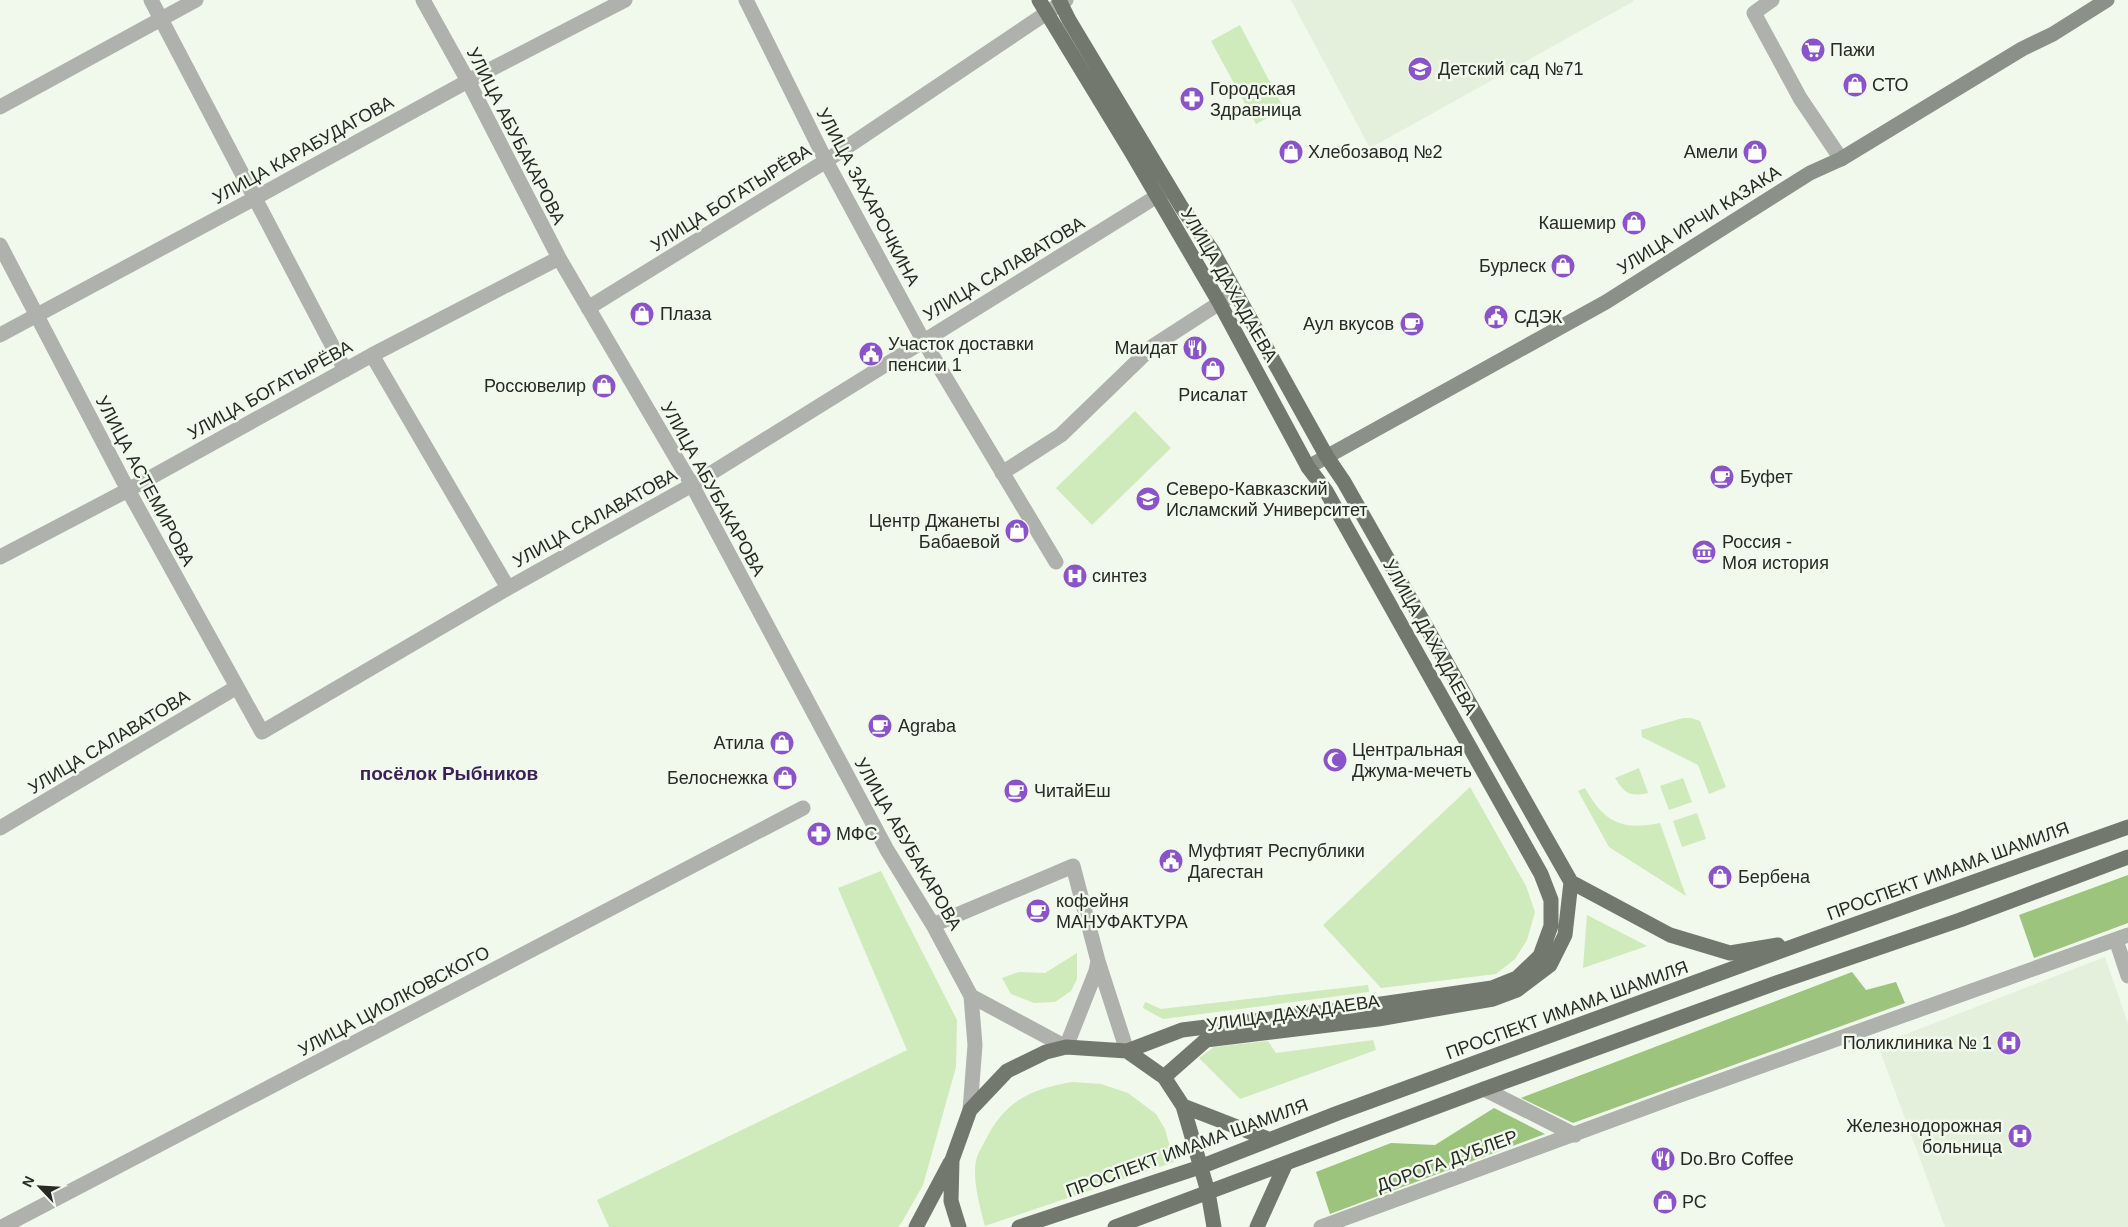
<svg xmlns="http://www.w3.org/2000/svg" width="2128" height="1227" viewBox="0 0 2128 1227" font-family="Helvetica,sans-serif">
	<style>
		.built { fill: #e4efdc }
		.green { fill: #cfeabb }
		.forest { fill: #9cc47d }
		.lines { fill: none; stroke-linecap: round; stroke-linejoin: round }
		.street { stroke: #aeb1ac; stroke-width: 15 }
		.secondary { stroke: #8b9088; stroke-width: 15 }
		.primary { stroke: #73786f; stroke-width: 15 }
		.labels { text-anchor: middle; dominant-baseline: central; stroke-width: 5; stroke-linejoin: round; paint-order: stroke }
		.poi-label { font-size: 18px; fill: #272925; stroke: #f1f8ec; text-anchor: start }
		.street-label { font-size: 18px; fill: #272925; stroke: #f1f8ec }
		.neighbourhood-label { font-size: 19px; font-weight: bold; fill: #3a1f58; stroke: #f1f8ec }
	</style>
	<rect width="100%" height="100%" fill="#f1f8ec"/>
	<!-- built -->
	<path class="built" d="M1291,0H1633L1634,1L1370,148Z
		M2105,957L2128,1024V1227H1945L1878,1045Z"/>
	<!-- green -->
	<path class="green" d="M1240,25L1284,109L1256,124L1211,41Z
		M1135,411L1171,448L1092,525L1056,488Z
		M1683,718H1691L1700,721L1726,787L1709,794L1698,765L1642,737L1641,730Z
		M1639,768L1648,793C1630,797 1625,794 1615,778Z
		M1683,778L1692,802L1669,810L1660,786Z
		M1470,787L1526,886L1535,912L1527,940L1515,959L1496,974L1381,988L1323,925Z
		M1585,788C1604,822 1621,831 1660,823L1686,896L1609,847L1578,791Z
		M1697,813L1706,839L1682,847L1673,821Z
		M881,871L957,1020L956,1067L923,1185L902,1222L898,1227H609L597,1200L907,1050L838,888Z
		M1587,915L1647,946L1583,968Z
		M1077,953V979L1071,991L1055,1002L1034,1003L1011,994L1002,978L1019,972L1045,973Z
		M1368,985L1369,992L1163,1019L1143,1008L1145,1002L1161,1009Z
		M1373,1040L1376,1050L1240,1099L1199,1058L1214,1047L1268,1041L1276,1053Z
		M1072,1082L1101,1084L1128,1093L1156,1114L1165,1129L1174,1162L985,1226C980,1208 971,1175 977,1157C979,1151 983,1145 986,1139C1005,1101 1031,1089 1072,1082Z"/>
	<!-- forest -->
	<path class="forest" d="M2128,875V923L2034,958L2019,915Z
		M1852,972L1866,990L1896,982L1905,1003L1573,1123L1521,1098Z
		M1494,1108L1545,1134L1330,1214L1316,1172L1391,1143L1435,1145Z"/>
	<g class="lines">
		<!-- street -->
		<path class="street" d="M151,0L345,370
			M423,0L468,81L559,258L692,485L887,850L933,925L971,996L975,1045L970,1110
			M746,0L826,161L923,340L1056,562
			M1772,0L1754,13L1800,98L1841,159
			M0,107L196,0
			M0,245L128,490L262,732L508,588L692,485L1167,190
			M588,308L826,161L1066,0
			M0,335L255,198L468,81L625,0
			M372,355L508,588
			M1002,473L1061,435L1153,346L1235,293
			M0,557L128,490L372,355L559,258
			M0,828L237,687
			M933,925L1073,866L1098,961L1127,1051
			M2116,940L2128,976
			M971,996L1066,1047L1096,971L1098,961
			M1484,1089L1575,1135
			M2,1227L803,808
			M1321,1227L1672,1098L2128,935"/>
		<!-- secondary -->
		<path class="secondary" d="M1308,467L1606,302L1810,173L1841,159L2022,49L2053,34L2107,0"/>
		<!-- primary -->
		<path class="primary" d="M1039,0L1132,153L1219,302L1308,467L1326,491L1541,874L1551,900V926L1540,956L1517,978L1492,988L1326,1012L1182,1030L1127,1051
			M1059,0L1069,20L1182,208L1212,250L1327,457L1344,482L1571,882L1565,935L1550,965L1517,990L1493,999L1378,1019L1206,1040L1164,1077
			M1571,882L1670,935L1730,953L1778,945
			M1183,1106L1268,1139
			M916,1227L950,1163
			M959,1227L951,1201L952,1160L970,1110L1007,1071L1046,1052L1066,1047L1127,1051L1164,1077L1183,1106L1208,1192L1214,1227
			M1019,1227L1200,1167L1338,1113L1811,940L2128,827
			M1115,1227L1484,1089L1776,983L1960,920L2128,857
			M1257,1227L1286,1163"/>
	</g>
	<!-- icons -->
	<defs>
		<symbol id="supermarket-disc" viewBox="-11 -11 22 22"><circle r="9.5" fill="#8a53ca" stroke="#f1f8ec"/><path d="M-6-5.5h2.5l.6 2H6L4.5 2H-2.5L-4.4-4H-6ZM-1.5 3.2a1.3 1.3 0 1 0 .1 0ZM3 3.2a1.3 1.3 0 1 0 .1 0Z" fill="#fff"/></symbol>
		<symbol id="school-disc" viewBox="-11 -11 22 22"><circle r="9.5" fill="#8a53ca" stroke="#f1f8ec"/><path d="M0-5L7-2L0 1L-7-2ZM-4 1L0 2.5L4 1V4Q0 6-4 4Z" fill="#fff"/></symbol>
		<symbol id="shop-disc" viewBox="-11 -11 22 22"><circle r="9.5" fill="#8a53ca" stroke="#f1f8ec"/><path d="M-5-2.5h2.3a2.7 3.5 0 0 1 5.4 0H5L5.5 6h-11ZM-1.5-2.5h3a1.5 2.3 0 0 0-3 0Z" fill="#fff"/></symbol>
		<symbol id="pharmacy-disc" viewBox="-11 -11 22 22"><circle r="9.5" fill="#8a53ca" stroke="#f1f8ec"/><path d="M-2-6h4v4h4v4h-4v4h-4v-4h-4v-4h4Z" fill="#fff"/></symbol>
		<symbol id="civic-disc" viewBox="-11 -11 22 22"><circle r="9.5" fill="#8a53ca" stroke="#f1f8ec"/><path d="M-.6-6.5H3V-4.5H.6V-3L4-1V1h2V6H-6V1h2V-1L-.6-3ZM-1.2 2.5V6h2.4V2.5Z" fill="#fff"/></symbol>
		<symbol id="cafe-disc" viewBox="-11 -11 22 22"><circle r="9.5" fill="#8a53ca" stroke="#f1f8ec"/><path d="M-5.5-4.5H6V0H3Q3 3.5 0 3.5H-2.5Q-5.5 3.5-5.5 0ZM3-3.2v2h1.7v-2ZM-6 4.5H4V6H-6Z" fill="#fff"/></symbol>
		<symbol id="restaurant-disc" viewBox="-11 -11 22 22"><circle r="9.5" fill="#8a53ca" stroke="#f1f8ec"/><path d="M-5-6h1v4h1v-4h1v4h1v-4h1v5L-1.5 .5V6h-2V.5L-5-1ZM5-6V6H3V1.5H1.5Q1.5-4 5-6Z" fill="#fff"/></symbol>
		<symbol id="university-disc" viewBox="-11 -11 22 22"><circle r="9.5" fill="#8a53ca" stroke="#f1f8ec"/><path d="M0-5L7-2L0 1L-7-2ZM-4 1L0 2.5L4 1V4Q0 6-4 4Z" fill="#fff"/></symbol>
		<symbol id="museum-disc" viewBox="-11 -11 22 22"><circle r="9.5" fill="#8a53ca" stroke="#f1f8ec"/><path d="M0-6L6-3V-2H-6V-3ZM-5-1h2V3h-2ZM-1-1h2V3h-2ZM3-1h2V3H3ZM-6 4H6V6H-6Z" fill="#fff"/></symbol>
		<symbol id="hospital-disc" viewBox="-11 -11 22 22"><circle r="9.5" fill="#8a53ca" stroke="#f1f8ec"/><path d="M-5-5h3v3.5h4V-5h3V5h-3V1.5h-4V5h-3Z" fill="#fff"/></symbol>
		<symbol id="mosque-disc" viewBox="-11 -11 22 22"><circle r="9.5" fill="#8a53ca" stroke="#f1f8ec"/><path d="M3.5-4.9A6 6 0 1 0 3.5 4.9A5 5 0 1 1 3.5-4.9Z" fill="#fff"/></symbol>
	</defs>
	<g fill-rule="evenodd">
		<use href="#supermarket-disc" x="1799" y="36" width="28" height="28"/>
		<use href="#school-disc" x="1406" y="55" width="28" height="28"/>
		<use href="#shop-disc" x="1841" y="71" width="28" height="28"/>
		<use href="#pharmacy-disc" x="1178" y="85" width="28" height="28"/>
		<use href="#shop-disc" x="1277" y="138" width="28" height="28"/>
		<use href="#shop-disc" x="1741" y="138" width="28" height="28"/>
		<use href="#shop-disc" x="1620" y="209" width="28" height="28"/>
		<use href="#shop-disc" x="1549" y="252" width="28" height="28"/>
		<use href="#shop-disc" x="628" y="300" width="28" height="28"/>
		<use href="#civic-disc" x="1482" y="303" width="28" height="28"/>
		<use href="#cafe-disc" x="1398" y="310" width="28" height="28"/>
		<use href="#restaurant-disc" x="1181" y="334" width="28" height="28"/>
		<use href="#civic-disc" x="857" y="340" width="28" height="28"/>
		<use href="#shop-disc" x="1199" y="355" width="28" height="28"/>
		<use href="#shop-disc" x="590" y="372" width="28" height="28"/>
		<use href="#cafe-disc" x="1708" y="463" width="28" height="28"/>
		<use href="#university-disc" x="1134" y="485" width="28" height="28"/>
		<use href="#shop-disc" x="1003" y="517" width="28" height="28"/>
		<use href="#museum-disc" x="1690" y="538" width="28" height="28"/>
		<use href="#hospital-disc" x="1061" y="562" width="28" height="28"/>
		<use href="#cafe-disc" x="866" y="712" width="28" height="28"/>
		<use href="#shop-disc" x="768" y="729" width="28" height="28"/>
		<use href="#mosque-disc" x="1321" y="746" width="28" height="28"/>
		<use href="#shop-disc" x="771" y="764" width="28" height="28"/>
		<use href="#cafe-disc" x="1002" y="777" width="28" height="28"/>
		<use href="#pharmacy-disc" x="805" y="820" width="28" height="28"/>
		<use href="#civic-disc" x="1157" y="847" width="28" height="28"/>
		<use href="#shop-disc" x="1706" y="863" width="28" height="28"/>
		<use href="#cafe-disc" x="1024" y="897" width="28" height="28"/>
		<use href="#hospital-disc" x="1995" y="1029" width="28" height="28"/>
		<use href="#hospital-disc" x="2006" y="1122" width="28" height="28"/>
		<use href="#restaurant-disc" x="1649" y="1145" width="28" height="28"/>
		<use href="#shop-disc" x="1651" y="1188" width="28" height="28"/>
	</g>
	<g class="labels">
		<!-- poi labels -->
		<g class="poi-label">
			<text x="1830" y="50">Пажи</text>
			<text x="1438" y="69">Детский сад №71</text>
			<text x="1872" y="85">СТО</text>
			<text x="1210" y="89">Городская<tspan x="1210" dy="21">Здравница</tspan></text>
			<text x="1308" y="152">Хлебозавод №2</text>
			<text x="1738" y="152" text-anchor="end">Амели</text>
			<text x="1616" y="223" text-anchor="end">Кашемир</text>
			<text x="1546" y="266" text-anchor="end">Бурлеск</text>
			<text x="660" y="314">Плаза</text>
			<text x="1514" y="317">СДЭК</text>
			<text x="1394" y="324" text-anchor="end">Аул вкусов</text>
			<text x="888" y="344">Участок доставки<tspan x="888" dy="21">пенсии 1</tspan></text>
			<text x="1178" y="348" text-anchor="end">Маидат</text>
			<text x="586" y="386" text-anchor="end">Россювелир</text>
			<text x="1213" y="395" text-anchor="middle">Рисалат</text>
			<text x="1740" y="477">Буфет</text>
			<text x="1166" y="489">Северо-Кавказский<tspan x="1166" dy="21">Исламский Университет</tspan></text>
			<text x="1000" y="521" text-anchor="end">Центр Джанеты<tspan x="1000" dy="21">Бабаевой</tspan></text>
			<text x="1722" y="542">Россия -<tspan x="1722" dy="21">Моя история</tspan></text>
			<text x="1092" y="576">синтез</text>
			<text x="898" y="726">Agraba</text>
			<text x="764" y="743" text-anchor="end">Атила</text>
			<text x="1352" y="750">Центральная<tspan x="1352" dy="21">Джума-мечеть</tspan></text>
			<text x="768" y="778" text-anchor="end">Белоснежка</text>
			<text x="1034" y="791">ЧитайЕш</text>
			<text x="836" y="834">МФС</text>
			<text x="1188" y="851">Муфтият Республики<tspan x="1188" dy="21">Дагестан</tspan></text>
			<text x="1738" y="877">Бербена</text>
			<text x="1056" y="901">кофейня<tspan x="1056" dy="21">МАНУФАКТУРА</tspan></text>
			<text x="1992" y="1043" text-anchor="end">Поликлиника № 1</text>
			<text x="2002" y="1126" text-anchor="end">Железнодорожная<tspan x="2002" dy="21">больница</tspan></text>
			<text x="1680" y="1159">Do.Bro Coffee</text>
			<text x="1682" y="1202">РС</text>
		</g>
		<!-- street labels -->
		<g class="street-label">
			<text transform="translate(516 136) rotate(63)">УЛИЦА АБУБАКАРОВА</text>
			<text transform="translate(303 150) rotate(-29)">УЛИЦА КАРАБУДАГОВА</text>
			<text transform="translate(868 197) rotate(62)">УЛИЦА ЗАХАРОЧКИНА</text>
			<text transform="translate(731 198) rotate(-32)">УЛИЦА БОГАТЫРЁВА</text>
			<text transform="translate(1699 220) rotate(-32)">УЛИЦА ИРЧИ КАЗАКА</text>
			<text transform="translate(1004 269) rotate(-31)">УЛИЦА САЛАВАТОВА</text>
			<text transform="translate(1229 285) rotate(60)">УЛИЦА ДАХАДАЕВА</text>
			<text transform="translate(270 390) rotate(-29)">УЛИЦА БОГАТЫРЁВА</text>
			<text transform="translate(145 481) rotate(62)">УЛИЦА АСТЕМИРОВА</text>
			<text transform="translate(713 489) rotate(61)">УЛИЦА АБУБАКАРОВА</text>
			<text transform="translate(595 518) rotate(-29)">УЛИЦА САЛАВАТОВА</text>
			<text transform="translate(1430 637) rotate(61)">УЛИЦА ДАХАДАЕВА</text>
			<text transform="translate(109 742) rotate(-31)">УЛИЦА САЛАВАТОВА</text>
			<text transform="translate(908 844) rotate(60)">УЛИЦА АБУБАКАРОВА</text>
			<text transform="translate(1948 871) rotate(-20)">ПРОСПЕКТ ИМАМА ШАМИЛЯ</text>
			<text transform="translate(394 1001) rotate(-28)">УЛИЦА ЦИОЛКОВСКОГО</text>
			<text transform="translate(1567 1010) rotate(-20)">ПРОСПЕКТ ИМАМА ШАМИЛЯ</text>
			<text transform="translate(1293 1013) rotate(-8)">УЛИЦА ДАХАДАЕВА</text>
			<text transform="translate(1187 1148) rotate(-20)">ПРОСПЕКТ ИМАМА ШАМИЛЯ</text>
			<text transform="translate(1447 1161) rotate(-20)">ДОРОГА ДУБЛЕР</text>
		</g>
		<!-- neighbourhood labels -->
		<g class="neighbourhood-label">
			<text x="449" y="773">посёлок Рыбников</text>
		</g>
	</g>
	<!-- north arrow -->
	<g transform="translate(40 1187) rotate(295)" stroke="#f1f8ec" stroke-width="4" paint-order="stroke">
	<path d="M0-4L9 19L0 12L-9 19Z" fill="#272925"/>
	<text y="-8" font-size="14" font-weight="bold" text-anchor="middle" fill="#272925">N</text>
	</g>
</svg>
